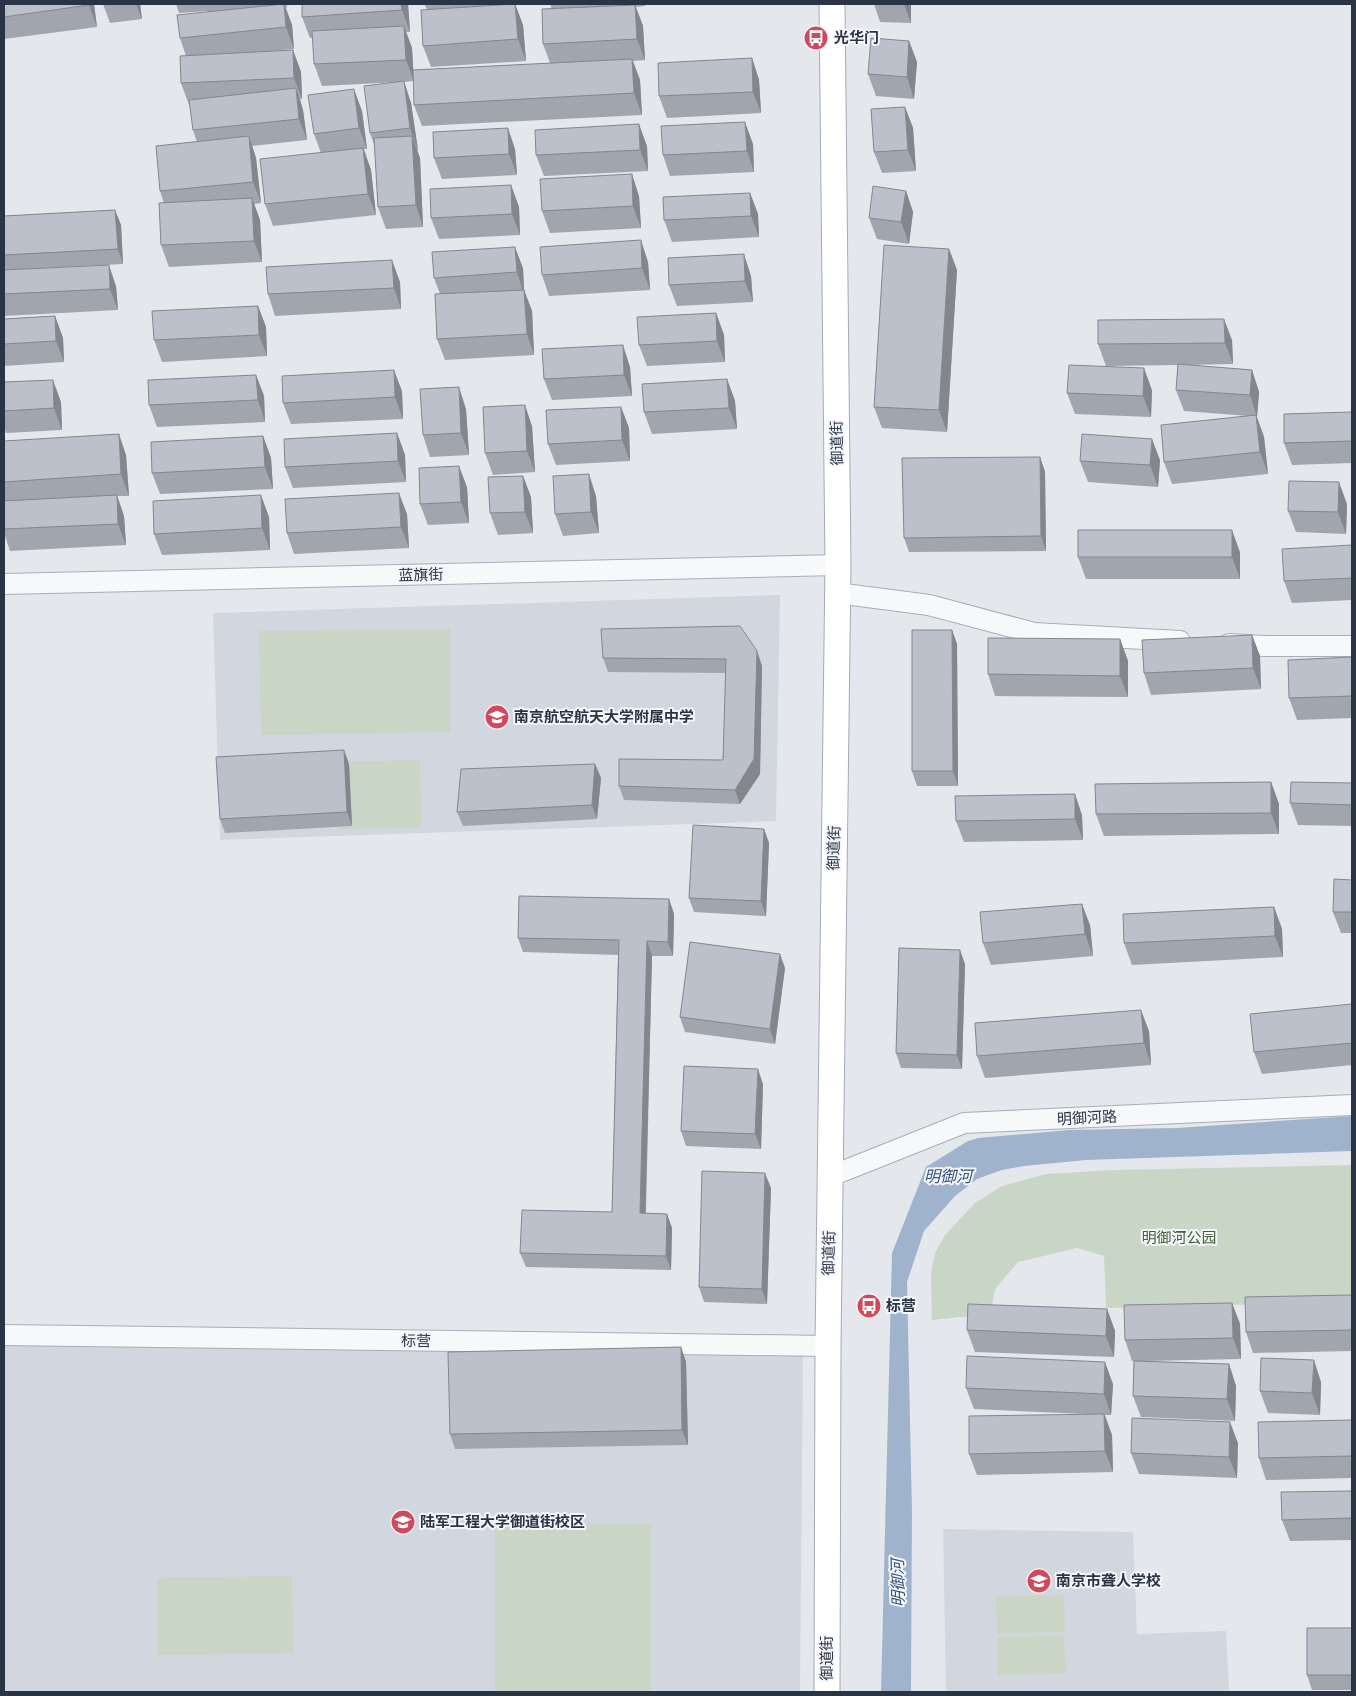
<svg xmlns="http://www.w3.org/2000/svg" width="1356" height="1696" viewBox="0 0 1356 1696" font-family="Karla,'Noto Sans SC',sans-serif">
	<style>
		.built { fill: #d2d6de }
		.green { fill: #c9d6c5 }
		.water { fill: #9fb4cc }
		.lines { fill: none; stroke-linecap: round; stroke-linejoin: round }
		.minor-casing { stroke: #a9aeb7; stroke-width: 22 }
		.major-casing { stroke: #a3abb8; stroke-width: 27 }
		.minor { stroke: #f7f8fa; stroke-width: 20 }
		.major { stroke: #fff; stroke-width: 25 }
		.wall { fill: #a1a5ae }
		.shaded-wall { fill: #83868d }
		.building { fill: #bbc0ca; stroke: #83868d }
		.labels { text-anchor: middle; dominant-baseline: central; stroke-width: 4; stroke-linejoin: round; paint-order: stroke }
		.poi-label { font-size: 15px; font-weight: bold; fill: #2b3445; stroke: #f4f6f9; text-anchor: start }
		.street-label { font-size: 15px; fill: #2b3445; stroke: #f4f6f9 }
		.park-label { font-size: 15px; fill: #3f6138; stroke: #f4f6f9 }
		.water-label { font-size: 16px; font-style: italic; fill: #34527a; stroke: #f4f6f9 }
	</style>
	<rect width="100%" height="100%" fill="#e4e7ec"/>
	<!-- built -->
	<path class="built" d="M780,595L776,821L220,840L213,613Z
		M4,1338L803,1352L800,1692H4Z
		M943,1529L1133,1532L1137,1634L1226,1631L1229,1692H946Z"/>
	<!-- green -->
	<path class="green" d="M450,629V732L261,735L259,631Z
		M420,760L421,828L340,829V762Z
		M1352,1165V1302L1106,1308L1104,1256L1077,1248L1018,1262L995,1289L990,1314L932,1320L931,1273L935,1253L945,1235L975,1203L1002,1186L1046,1174L1113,1170Z
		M651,1524V1692H495V1525Z
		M292,1576L293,1653L158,1655L157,1578Z
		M1064,1595L1065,1632L997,1634L996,1597Z
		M1064,1635L1066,1673L998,1675L997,1637Z"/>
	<!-- water -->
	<path class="water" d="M1352,1116V1151L1086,1160L1024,1166L1002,1170L977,1179L955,1196L924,1231L907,1282L912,1512L911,1692H881L892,1253L926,1167L968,1141L978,1138L1069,1130L1177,1128Z"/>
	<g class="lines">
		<defs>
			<path id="minor" d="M4,584L838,565
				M837,593L929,605L1034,633L1180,641
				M1229,644L1265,646H1352
				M831,1176L964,1123L1352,1105
				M4,1335L828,1346"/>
			<path id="major" d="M827,1692L828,1346L838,565L832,4"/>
		</defs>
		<!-- minor casing -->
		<use href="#minor" class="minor-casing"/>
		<!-- major casing -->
		<use href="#major" class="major-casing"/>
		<!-- minor -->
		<use href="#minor" class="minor"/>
		<!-- major -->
		<use href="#major" class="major"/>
	</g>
	<!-- wall -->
	<path class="wall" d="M4,4H94L97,27L4,39Z
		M103,4H140L142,19L110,23Z
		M176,4H287V7L286,8L292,25L294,49L269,51L293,50L301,72L302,99H300L303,110L307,140L252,146L256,158L261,203L254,204L260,220L262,262L169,267L161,245L164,203L160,191L197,142L193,130L190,105H189L181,83L186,56L180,38L208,11L179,13Z
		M302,4H408L410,32H406L412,48L413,70L550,63L543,44L552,9L550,4H645V6L636,7L643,26L645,60L633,61L640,80L642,115L422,126L414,105L413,81L404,82L411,103L418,150H417L420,158L423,227L386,229L378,207L375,147L370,133L398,82L322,86L314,64L313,38H310L302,17Z
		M424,4H515L523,25L526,61L431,67L423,46L427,9Z
		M874,4H911V23L880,22Z
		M909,41L917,62L914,99L876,96L868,74Z
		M752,58L759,80L761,113L667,118L659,96Z
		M905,107L913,128L916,171L882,173L874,152Z
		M362,111L367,149H364L371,170L376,215L273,226L265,204L321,153L314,134Z
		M753,144L754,172L670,176L663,155Z
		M647,146L648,171L544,176L536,155Z
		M515,149L517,175L442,179L434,158Z
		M511,185L519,207L520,235L439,239L431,218Z
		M906,191L913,212L909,244L877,239L869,218Z
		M750,193L758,214L759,237L672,242L664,220Z
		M639,196L641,228L550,233L542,211Z
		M115,210L121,225L123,264L4,270V216Z
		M949,249L957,270L947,432L882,428L874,407Z
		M648,262L650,290L549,296L542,275Z
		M523,268L524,290L532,311L534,355L445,360L437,339L440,294L434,278Z
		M4,270L116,286L118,310L4,316Z
		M751,276L753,302L677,306L669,285Z
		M400,282L401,309L275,316L268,294Z
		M258,306L266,327L267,356L162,362L154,340Z
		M716,313L724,335L725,362L647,366L639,345Z
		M55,316L63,338L64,362L4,366V319Z
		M1232,340L1233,364L1183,365L1252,370L1259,392L1257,417L1264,437L1268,474L1172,484L1164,462L1249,416L1184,411L1176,390L1178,365L1106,366L1098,344Z
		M630,367L632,396L552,400L544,379Z
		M256,375L264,396L265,422L157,427L149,405Z
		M727,379L735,401L737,429L652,434L644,412Z
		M4,382L61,402L62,430L6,433L4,426Z
		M1152,390L1151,417L1075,414L1067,393Z
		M402,391L403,419L291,424L283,403Z
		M621,407L629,428L630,461L556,465L548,444Z
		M466,409L469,455L430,457L423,435Z
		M1352,412V463L1292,465L1284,443Z
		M532,426L535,472L493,475L485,453Z
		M397,433L405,455L406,482L293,488L285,467Z
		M263,436L271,458L273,489L160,494L152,473Z
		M4,441L126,455L129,496H117L124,516L126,545L10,551L4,533Z
		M1040,457L1045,472L1046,551L909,552L904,538Z
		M1160,460L1158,487L1088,482L1080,461Z
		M523,476L531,497L533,533L498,535L490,513Z
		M467,487L469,523L428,525L420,504Z
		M596,496L599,533L563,536L555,514Z
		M1347,504L1346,534L1296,532L1288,511Z
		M407,514L409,548L294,554L287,533Z
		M269,517L270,550L162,555L154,534Z
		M1352,545V600L1292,603L1284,581Z
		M1240,552V579H1086L1078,557Z
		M952,630L957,644L958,786H917L912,771Z
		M1252,635L1260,656L1261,689L1151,695L1144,673Z
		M1120,639L1128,661V697L995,696L988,674Z
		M757,651L762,666L760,774L740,804L624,800L619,786L723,760L726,673L608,672L603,658Z
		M1352,657V718L1297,720L1289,698Z
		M344,750L349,764L352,826L225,833L220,819Z
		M595,764L601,778L597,819L463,826L457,812Z
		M1271,782L1279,804V834L1104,836L1096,814Z
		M1352,783V826L1298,825L1290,803Z
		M1082,815L1083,840L964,842L956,821Z
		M764,829L769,843L766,916L694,912L689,898Z
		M1352,880V933H1341L1333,912Z
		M669,899L674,914L673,956H652L646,1213L667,1214L672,1228L671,1270L526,1267L520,1253L612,1212L618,955L523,952L518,938Z
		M1274,907L1282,929L1283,957L1132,965L1124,943Z
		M1090,925L1093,956L991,965L983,943Z
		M965,964L962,1069L901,1068L896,1053Z
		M785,968L775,1044L685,1032L680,1017Z
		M1352,1004V1065L1262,1074L1254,1052Z
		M1149,1031L1151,1065L985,1078L977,1056Z
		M763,1084L761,1149L686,1146L681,1131Z
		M771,1188L767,1304L704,1302L699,1287Z
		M1352,1295V1351L1253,1353L1246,1332Z
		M1232,1303L1240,1324L1241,1359L1145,1361L1229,1364L1236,1386L1235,1421L1141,1417L1133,1396L1134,1361H1132L1125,1340Z
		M1107,1309L1115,1331L1114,1357L975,1352L967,1330Z
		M681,1347L686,1362L688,1445L455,1449L450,1434Z
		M1321,1382L1320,1415L1268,1413L1260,1391Z
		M1113,1384L1111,1415H1105L1112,1435L1113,1472L977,1475L969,1454L1085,1414L974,1409L966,1388Z
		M1352,1420V1478L1266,1480L1259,1458Z
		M1238,1443L1237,1478L1139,1474L1131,1453Z
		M1352,1491V1540L1290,1541L1282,1520Z
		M1352,1628V1690H1312L1307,1675Z"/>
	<!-- shaded-wall -->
	<path class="shaded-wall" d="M89,4H94L97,27L89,5Z
		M136,4H140L142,19Z
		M284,4L292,25L294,49L286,27Z
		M401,4H408L410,32L402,10Z
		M515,4L523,25L526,61L518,39Z
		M904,4H911V23Z
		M635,5L643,26L645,60L637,39Z
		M404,26L412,48L414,81L406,60Z
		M909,41L917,62L914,99L907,77Z
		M293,50L301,72L302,99L294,78Z
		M752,58L759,80L761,113L753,92Z
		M632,59L640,80L642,115L634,93Z
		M404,81L411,103L418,150L410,128Z
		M296,88L303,110L307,140L299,119Z
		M354,89L362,111L367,149L359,128Z
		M905,107L913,128L916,171L908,150Z
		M745,122L753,144L754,172L747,151Z
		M639,124L647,146L648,171L640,150Z
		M508,128L515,149L517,175L509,154Z
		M249,136L256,158L261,203L253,182Z
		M412,136L420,158L423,227L416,205Z
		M363,148L371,170L376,215L368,194Z
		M632,174L639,196L641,228L633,206Z
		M511,185L519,207L520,235L512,214Z
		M906,191L913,212L909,244L901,222Z
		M750,193L758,214L759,237L751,216Z
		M252,198L260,220L262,262L254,241Z
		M115,210L121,225L123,264L118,249Z
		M641,240L648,262L650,290L642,268Z
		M515,247L523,268L524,290L532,311L534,355L527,334L524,294L517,272Z
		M949,249L957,270L947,432L939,410Z
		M744,254L751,276L753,302L745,281Z
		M392,260L400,282L401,309L394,288Z
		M109,265L116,286L118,310L110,289Z
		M258,306L266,327L267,356L259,335Z
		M716,313L724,335L725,362L717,341Z
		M55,316L63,338L64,362L56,341Z
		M1224,319L1232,340L1233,364L1225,343Z
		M623,345L630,367L632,396L624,375Z
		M1144,368L1152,390L1151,417L1143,396Z
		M394,370L402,391L403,419L395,397Z
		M1252,370L1259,392L1257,417L1250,395Z
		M256,375L264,396L265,422L258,400Z
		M727,379L735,401L737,429L729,408Z
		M53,380L61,402L62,430L54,408Z
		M459,387L466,409L469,455L461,433Z
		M525,405L532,426L535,472L527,451Z
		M621,407L629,428L630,461L622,440Z
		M1256,415L1264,437L1268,474L1260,452Z
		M397,433L405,455L406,482L398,461Z
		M119,434L126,455L129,496L121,474Z
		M263,436L271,458L273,489L265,467Z
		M1152,439L1160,460L1158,487L1150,465Z
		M1040,457L1045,472L1046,551L1041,536Z
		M459,466L467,487L469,523L461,502Z
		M589,474L596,496L599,533L591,512Z
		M523,476L531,497L533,533L525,512Z
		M1339,482L1347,504L1346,534L1338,512Z
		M399,493L407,514L409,548L401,527Z
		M117,495L124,516L126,545L118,524Z
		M261,495L269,517L270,550L262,528Z
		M1232,530L1240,552V579L1232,557Z
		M952,630L957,644L958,786L953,771Z
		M1252,635L1260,656L1261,689L1253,668Z
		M1120,639L1128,661V697L1120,676Z
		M757,651L762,666L760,774L740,804L735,790Z
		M344,750L349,764L352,826L347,812Z
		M595,764L601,778L597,819L592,805Z
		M1271,782L1279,804V834L1271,813Z
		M1075,794L1082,815L1083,840L1075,819Z
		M764,829L769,843L766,916L761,901Z
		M669,899L674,914L673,956L668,942Z
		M1082,904L1090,925L1093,956L1085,934Z
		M1274,907L1282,929L1283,957L1275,936Z
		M647,941L652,956L645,1228L640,1213Z
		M960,950L965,964L962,1069L957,1055Z
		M780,954L785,968L775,1044L770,1029Z
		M1141,1010L1149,1031L1151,1065L1144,1043Z
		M758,1069L763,1084L761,1149L755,1134Z
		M765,1173L771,1188L767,1304L762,1289Z
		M667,1214L672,1228L671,1270L666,1256Z
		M1232,1303L1240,1324L1241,1359L1233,1338Z
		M1107,1309L1115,1331L1114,1357L1106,1336Z
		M681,1347L686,1362L688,1445L682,1430Z
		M1314,1360L1321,1382L1320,1415L1312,1393Z
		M1105,1362L1113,1384L1111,1415L1104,1394Z
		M1229,1364L1236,1386L1235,1421L1227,1399Z
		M1104,1414L1112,1435L1113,1472L1105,1451Z
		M1230,1422L1238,1443L1237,1478L1229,1457Z"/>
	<!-- building -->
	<path class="building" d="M4,4H89V5L4,17Z
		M284,4L286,27L180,38L177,15Z
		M302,4H401L402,10L302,17Z
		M515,4L518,39L423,46L421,10Z
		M635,5L637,39L543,44L542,9Z
		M404,26L406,60L314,64L312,31Z
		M871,38L909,41L907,77L868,74Z
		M293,50L294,78L181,83L180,56Z
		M752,58L753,92L659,96L658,63Z
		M632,59L634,93L414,105L413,70Z
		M404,81L410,128L370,133L364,86Z
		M296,88L299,119L193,130L189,100Z
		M354,89L359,128L314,134L308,95Z
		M905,107L908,150L874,152L871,109Z
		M745,122L747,151L663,155L661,126Z
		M639,124L640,150L536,155L535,130Z
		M508,128L509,154L434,158L433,132Z
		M249,136L253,182L160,191L156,146Z
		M412,136L416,205L378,207L374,138Z
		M363,148L368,194L265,204L260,159Z
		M632,174L633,206L542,211L540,179Z
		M511,185L512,214L431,218L430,189Z
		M873,186L906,191L901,222L869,218Z
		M750,193L751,216L664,220L663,197Z
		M252,198L254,241L161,245L159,203Z
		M115,210L118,249L4,255V216Z
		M641,240L642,268L542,275L540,247Z
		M884,245L949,249L939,410L874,407Z
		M515,247L517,272L434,278L432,252Z
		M744,254L745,281L669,285L668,258Z
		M392,260L394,288L268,294L266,267Z
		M109,265L110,289L4,294V270Z
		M524,290L527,334L437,339L435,294Z
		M258,306L259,335L154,340L152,311Z
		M716,313L717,341L639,345L637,317Z
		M55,316L56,341L4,344V319Z
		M1224,319L1225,343L1098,344V320Z
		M623,345L624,375L544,379L542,349Z
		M1178,364L1252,370L1250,395L1176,390Z
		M1069,365L1144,368L1143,396L1067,393Z
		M394,370L395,397L283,403L282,376Z
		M256,375L258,400L149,405L148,380Z
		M727,379L729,408L644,412L642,384Z
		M53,380L54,408L4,411V382Z
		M459,387L461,433L423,435L420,389Z
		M525,405L527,451L485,453L483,407Z
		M621,407L622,440L548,444L546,410Z
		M1352,412V441L1284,443V414Z
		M1256,415L1260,452L1164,462L1161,425Z
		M397,433L398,461L285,467L284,439Z
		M119,434L121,474L4,482V441Z
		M1082,434L1152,439L1150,465L1080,461Z
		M263,436L265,467L152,473L151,442Z
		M1040,457L1041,536L904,538L902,458Z
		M459,466L461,502L420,504L419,468Z
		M589,474L591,512L555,514L553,476Z
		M523,476L525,512L490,513L488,477Z
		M1289,481L1339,482L1338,512L1288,511Z
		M399,493L401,527L287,533L285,499Z
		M117,495L118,524L4,529V501Z
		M261,495L262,528L154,534L153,501Z
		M1078,530H1232V557H1078Z
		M1352,545V578L1284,581L1282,549Z
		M740,626L757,651L754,759L735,790L619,786V759L723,760L726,659L603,658L601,629Z
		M912,630H952L953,771H912Z
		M1252,635L1253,668L1144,673L1142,640Z
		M988,638L1120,639V676L988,674Z
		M1352,657V696L1289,698L1288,660Z
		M344,750L347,812L220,819L216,757Z
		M595,764L592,805L457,812L461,769Z
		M1271,782V813L1096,814L1095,784Z
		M1291,782L1352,783V805L1290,803Z
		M1075,794V819L956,821L955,796Z
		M693,825L764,829L761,901L689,898Z
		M1334,879L1352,880V912H1333Z
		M519,896L669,899L668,942L647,941L640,1213L667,1214L666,1256L520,1253L522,1210L612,1212L619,940L518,938Z
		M1082,904L1085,934L983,943L980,912Z
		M1274,907L1275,936L1124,943L1123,914Z
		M690,942L780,954L770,1029L680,1017Z
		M899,948L960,950L957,1055L896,1053Z
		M1352,1004V1043L1254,1052L1250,1014Z
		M1141,1010L1144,1043L977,1056L975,1023Z
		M684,1066L758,1069L755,1134L681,1131Z
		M702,1171L765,1173L762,1289L699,1287Z
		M1352,1295V1330L1246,1332L1245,1297Z
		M1232,1303L1233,1338L1125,1340L1124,1305Z
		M968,1304L1107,1309L1106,1336L967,1330Z
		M681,1347L682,1430L450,1434L448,1352Z
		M967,1356L1105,1362L1104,1394L966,1388Z
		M1261,1358L1314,1360L1312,1393L1260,1391Z
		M1134,1361L1229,1364L1227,1399L1133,1396Z
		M1104,1414L1105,1451L969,1454V1416Z
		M1132,1418L1230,1422L1229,1457L1131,1453Z
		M1352,1420V1456L1259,1458L1258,1422Z
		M1352,1491V1518L1282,1520L1281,1492Z
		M1307,1628H1352V1675H1307Z"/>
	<!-- icons -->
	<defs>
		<symbol id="bus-disc" viewBox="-11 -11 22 22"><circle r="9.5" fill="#d1495b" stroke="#f4f6f9"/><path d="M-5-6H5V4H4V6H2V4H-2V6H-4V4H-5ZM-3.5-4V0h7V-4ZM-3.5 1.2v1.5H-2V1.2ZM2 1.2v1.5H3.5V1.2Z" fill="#fff"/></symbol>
		<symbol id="school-disc" viewBox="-11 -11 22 22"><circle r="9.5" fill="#d1495b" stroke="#f4f6f9"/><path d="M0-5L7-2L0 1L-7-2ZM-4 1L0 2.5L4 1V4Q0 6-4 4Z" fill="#fff"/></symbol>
		<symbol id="university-disc" viewBox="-11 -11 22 22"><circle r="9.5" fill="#d1495b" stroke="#f4f6f9"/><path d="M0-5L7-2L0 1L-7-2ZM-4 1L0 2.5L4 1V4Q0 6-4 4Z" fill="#fff"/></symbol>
	</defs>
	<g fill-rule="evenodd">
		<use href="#bus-disc" x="802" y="24" width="28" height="28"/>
		<use href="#school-disc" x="483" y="703" width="28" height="28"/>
		<use href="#bus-disc" x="855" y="1292" width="28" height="28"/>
		<use href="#university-disc" x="389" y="1508" width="28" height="28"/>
		<use href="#school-disc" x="1025" y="1567" width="28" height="28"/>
	</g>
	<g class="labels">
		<!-- poi labels -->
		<g class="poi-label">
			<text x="834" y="38">光华门</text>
			<text x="514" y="717">南京航空航天大学附属中学</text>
			<text x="886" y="1306">标营</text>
			<text x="420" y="1522">陆军工程大学御道街校区</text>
			<text x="1056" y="1581">南京市聋人学校</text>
		</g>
		<!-- street labels -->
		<g class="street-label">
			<text transform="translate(837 443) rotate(-91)">御道街</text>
			<text transform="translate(421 575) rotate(-1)">蓝旗街</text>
			<text transform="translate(834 848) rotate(-89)">御道街</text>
			<text transform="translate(1087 1118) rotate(-3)">明御河路</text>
			<text transform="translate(829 1253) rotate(-89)">御道街</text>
			<text transform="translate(416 1341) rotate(1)">标营</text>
			<text transform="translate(827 1658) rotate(-90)">御道街</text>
		</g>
		<!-- park labels -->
		<g class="park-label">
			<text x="1179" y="1238">明御河公园</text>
		</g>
		<!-- water labels -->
		<g class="water-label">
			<text x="948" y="1176">明御河</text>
			<text transform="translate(898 1583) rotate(-91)">明御河</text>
		</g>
	</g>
	<!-- border -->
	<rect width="1356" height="1696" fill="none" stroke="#2b3445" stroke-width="10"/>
</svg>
